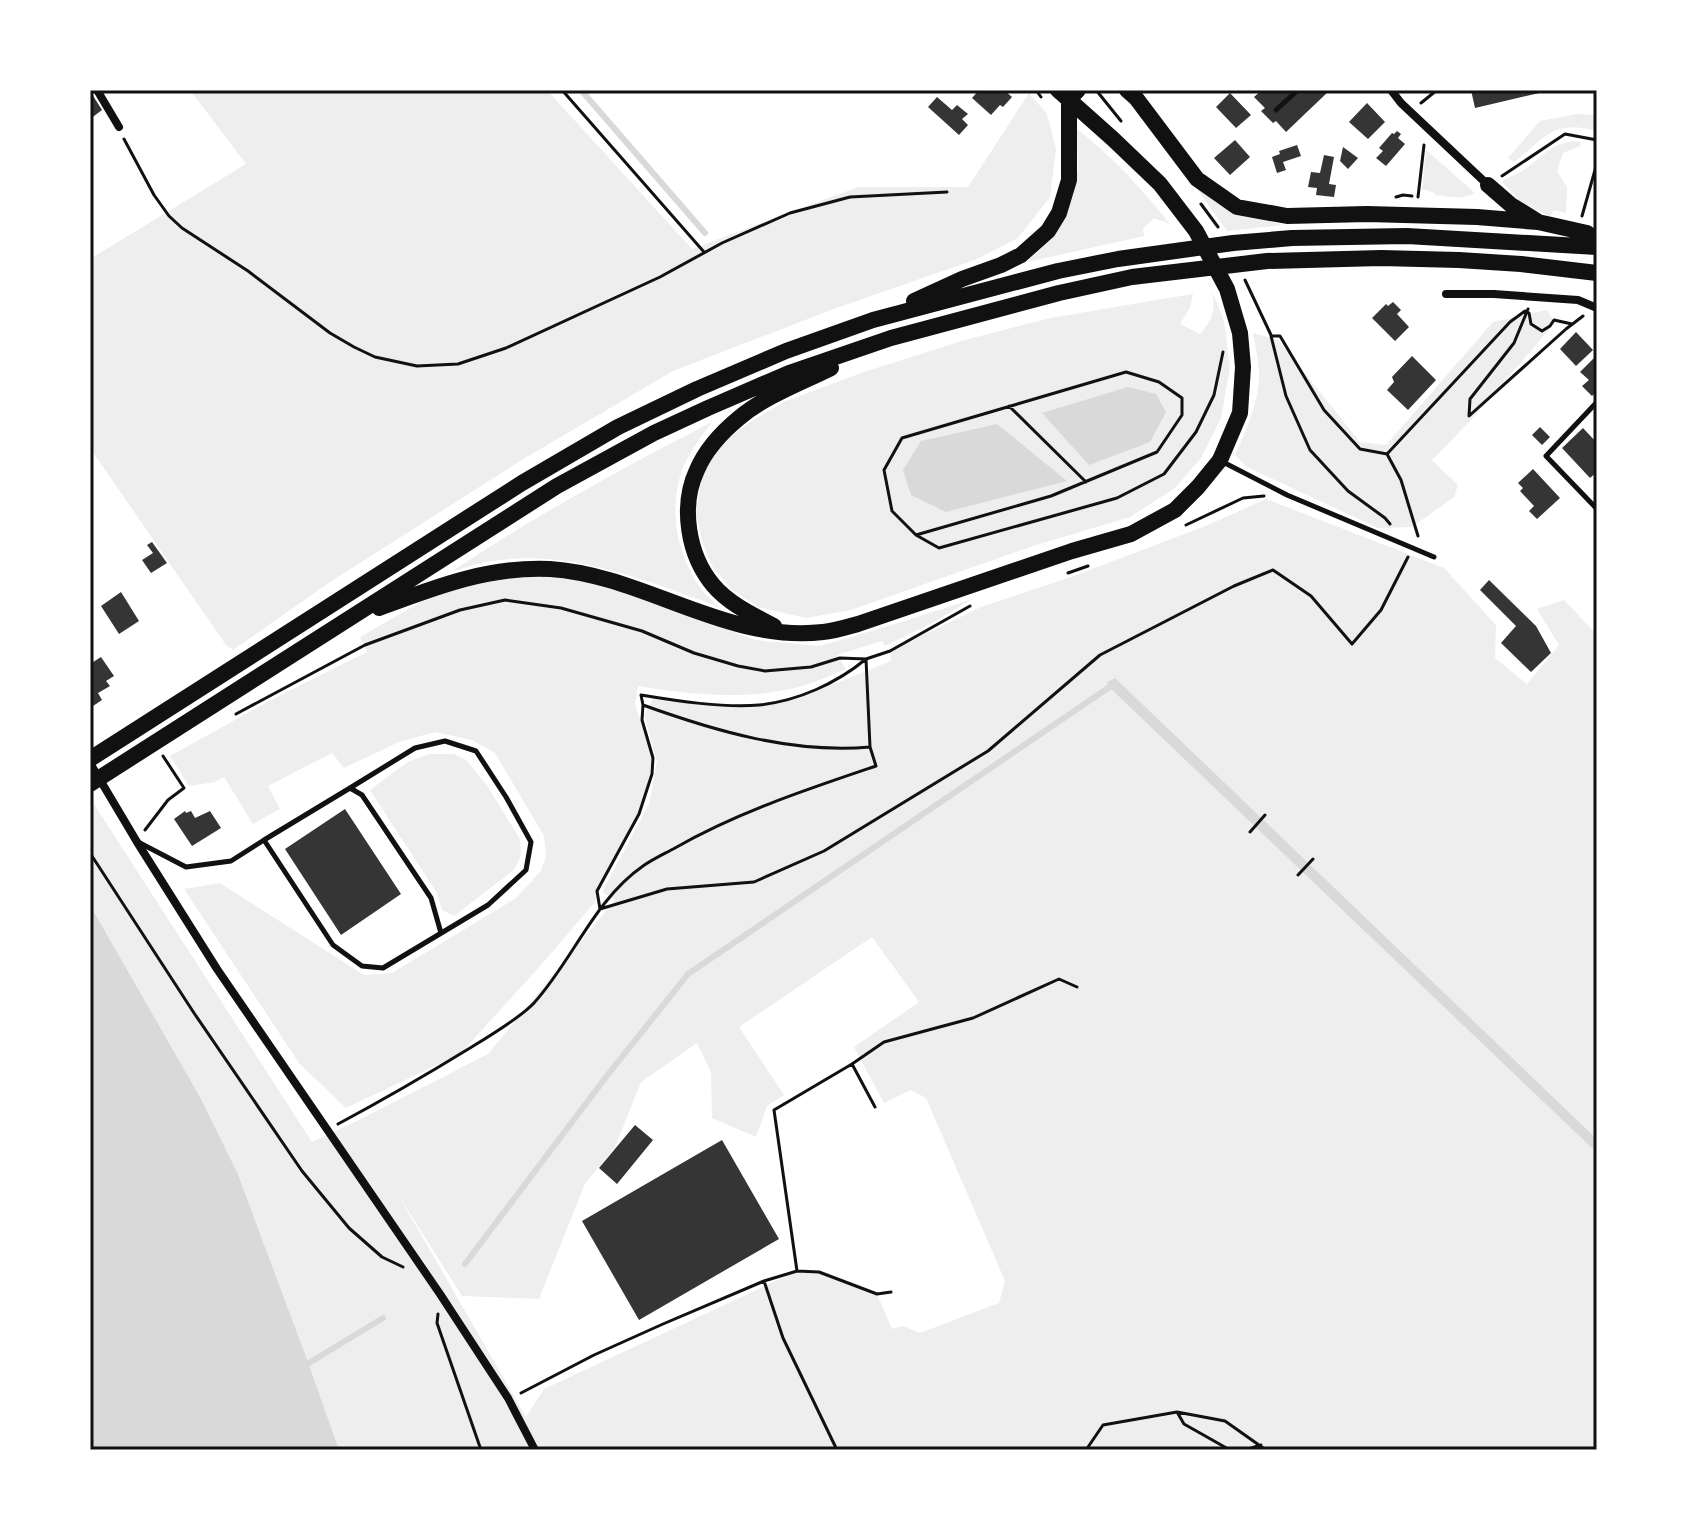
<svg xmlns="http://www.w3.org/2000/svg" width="1687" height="1540" viewBox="0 0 1687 1540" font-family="'Exo 2',sans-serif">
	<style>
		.green { fill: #eee; fill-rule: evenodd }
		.water { fill: #d9d9d9 }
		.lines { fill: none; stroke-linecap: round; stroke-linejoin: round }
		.stream { stroke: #d9d9d9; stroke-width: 6 }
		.building { fill: #353535 }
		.path { stroke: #111; stroke-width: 3 }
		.service { stroke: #111; stroke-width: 5 }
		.minor { stroke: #111; stroke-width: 8 }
		.primary { stroke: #111; stroke-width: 16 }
		.trunk { stroke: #111; stroke-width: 16 }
		.neatline { fill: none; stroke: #111; stroke-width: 3 }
	</style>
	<rect width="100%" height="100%" fill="#fff"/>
	<!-- green -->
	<path class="green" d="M190,90H547L692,249L858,187H968L1029,93L1047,114L1056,149L1050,197L1018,238L977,259L831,310L673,371L525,458L330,582L233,650L226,645L90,448V259L246,164Z
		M1577,114L1597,115V131C1552,119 1546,138 1514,162L1508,158L1540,121Z
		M1077,129C1113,157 1142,189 1170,224L1154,218L1143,228L1144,236L1027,262L1051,239L1069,204L1078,170Z
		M1575,141L1581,142L1580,146L1563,153L1557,171L1567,187L1566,213L1554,210L1550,217L1519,200L1503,183V180C1512,176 1521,173 1528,167C1546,153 1551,144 1575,141Z
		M1426,150L1475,193C1460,200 1452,197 1435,195V193L1422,189Z
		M1192,182L1259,219L1284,225L1227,231Z
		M1212,291L1224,321L1230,367L1221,418L1201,458L1175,488L1130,517L1033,546L851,610L806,618L758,607L730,588L712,566L702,542L696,512L701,481L716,448L750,422L786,401L864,372L965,340L1050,318L1193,294L1190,308L1180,324L1200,334C1213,319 1216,310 1212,291Z
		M1547,310L1555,323L1471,420L1432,460L1458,485L1454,497L1412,527L1378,528L1247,467L1235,455C1246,432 1261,396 1259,370C1258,358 1255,345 1253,333L1278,340L1360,442L1386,445L1493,322Z
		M712,422C701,437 689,452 682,470C668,510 677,556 702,590C707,596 714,602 720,607C646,581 567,547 486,562C474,564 462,569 451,572C535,516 622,468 712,422Z
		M1266,499L1444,568L1496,625L1495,658L1527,684L1559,645L1537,609L1564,600L1597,635V1139L1297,852L1240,811L1597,1153V1450H339L308,1362L237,1172L200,1097L90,905V798L312,1142L355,1122L488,1054L615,900L602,892L649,804L657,761L644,715L653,699L754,707L809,694L891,661L890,651L981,607L1071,577L1208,525ZM872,937L919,1002L854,1047L884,1103L911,1090L926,1098L1005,1281L999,1303L920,1333L903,1326L892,1329L877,1294L819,1272L797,1271L544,1389L526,1417L397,1193L462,1296L539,1299L585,1184L615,1147L641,1082L697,1043L711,1072L712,1118L756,1137L767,1106L784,1095L739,1027Z
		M558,575L599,583L755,640L820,646L905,621L973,599L930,624L885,646L882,641L837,655L846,669C831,675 815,683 799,687C747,700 691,695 638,686L635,704L653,758L652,774L639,814L608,869L595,902L541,965L460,1054L346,1108L299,1063L184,889L220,883L364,975L392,973L516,898L541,871L546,856L544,836L495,753L472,740L435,732L399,742L344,768L332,753L268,786L280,809L253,824L224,777L215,782L189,786L170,756L271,700L367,652L360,637L431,596L493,578Z
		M429,754H454L466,760L486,784L520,839L521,855L514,870L454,916L442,910L437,893L370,790L408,762Z"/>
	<!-- water -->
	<path class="water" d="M1128,387L1156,394L1166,412L1150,442L1089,465L1042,413Z
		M997,424L1067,481L946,512L911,495L903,470L921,441Z
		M1115,678L1597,1139V1153L1109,687L1107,682Z
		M90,905L200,1097L237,1172L308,1362L339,1450H90Z"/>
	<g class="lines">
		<!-- stream -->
		<path class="stream" d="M581,90L705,233
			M465,1264L606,1077L688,974L1114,684
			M304,1366L383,1318"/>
	</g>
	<!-- building -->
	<path class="building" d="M979,90H1004L1012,97L1003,107L1000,105L991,115L972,98Z
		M1262,90H1330L1286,132L1276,121L1273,123L1261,111L1265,108L1254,97Z
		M1471,90H1548V91L1475,108Z
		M90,91L102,110L90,119Z
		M1230,93L1251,115L1236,128L1216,107Z
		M937,97L952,110L957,105L968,114L962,119L968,125L959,135L928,107Z
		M1367,103L1385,122L1368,139L1349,122Z
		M1397,131L1401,134L1398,138L1405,144L1386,166L1376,158L1383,151L1379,148L1392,133L1394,134Z
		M1235,140L1250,157L1230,175L1214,158Z
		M1297,145L1301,156L1283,162L1286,170L1277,173L1272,157L1280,154L1279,151Z
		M1343,147L1358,158L1348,169L1340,161Z
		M1324,155L1334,157L1329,184L1336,185L1334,197L1316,195L1317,188L1308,187L1311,172L1320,173Z
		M1393,302L1401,310L1397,314L1409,327L1395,341L1372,318L1386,304L1388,306Z
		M1576,332L1593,350L1576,366L1560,349Z
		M1597,355V391L1592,396L1582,386L1589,380L1580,372Z
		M1412,356L1436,380L1408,410L1387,390L1394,382L1392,377Z
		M1540,427L1550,437L1542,445L1532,435Z
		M1583,428L1597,443V472L1590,478L1562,448Z
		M1533,469L1560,498L1537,519L1529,511L1534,506L1520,491L1523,488L1518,483Z
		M152,542L167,563L151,573L142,560L153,553L147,545Z
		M1489,580L1536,626L1551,653L1531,672L1501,643L1516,626L1480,590Z
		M121,592L139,621L119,634L101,606Z
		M101,657L114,676L106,681L110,686L98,693L102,700L93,706L90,700V697L93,695L90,690V664Z
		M345,809L401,894L341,935L285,849Z
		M185,811L186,813L191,811L195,818L210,811L221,828L192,846L174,819Z
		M635,1125L653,1140L617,1184L599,1168Z
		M722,1140L779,1239L639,1320L582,1221Z"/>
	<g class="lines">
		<!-- path -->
		<path class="path" d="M562,90L704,252
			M1036,90L1041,97
			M1096,90L1121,121
			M1421,103L1437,90
			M124,139L154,195L169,216L182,228L248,271L330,333L354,347L375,357L417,366L458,364L506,348L660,277L722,243L790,213L850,197L947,192
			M1502,176L1565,134L1597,140
			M1396,197L1403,195L1412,196
			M1418,197L1424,145
			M1201,204L1218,227
			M1582,216L1597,163
			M1245,280L1271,335
			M1528,309L1514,343L1470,399L1469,416L1566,329L1583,316
			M1529,313L1531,324L1542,331L1550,326L1554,320L1572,324
			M1009,406L1086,482
			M1387,454L1401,480L1418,536
			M1390,524L1385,518L1348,491L1310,450L1286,396L1271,336H1280L1324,410L1360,449L1387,454L1510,322L1525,311
			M1186,525L1243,498L1264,496
			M916,535L1051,496L1157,452L1182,415V398L1159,382L1126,372L902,438L884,470L892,511L916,535L939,548L1117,498L1164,474L1196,432L1214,395L1223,352
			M1068,573L1088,566
			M866,659L870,747
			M643,705L642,720L653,758L652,774L639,814L597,891L600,909L667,889L754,882L824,851L988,751L1100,655L1234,586L1273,570L1311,596L1352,644L1381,610L1408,557
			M236,714L365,645L460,610L505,600L561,608L642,631L694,653L738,666L765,671L811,667L840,658L866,659L890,651L970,606
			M145,830L168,800L184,788L163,756
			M1250,832L1265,815
			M90,853L194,1013L302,1171L349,1228L382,1257L403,1267
			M1298,875L1313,859
			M852,1064L884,1042L973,1018L1059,979L1077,987
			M338,1124C383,1100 426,1075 470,1048C488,1037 520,1018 534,1003C573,960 594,900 643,866C653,859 664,854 675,848C738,812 808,789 876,766L870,747C793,754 715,731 643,705L641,695C677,701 723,708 759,705C798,701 837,683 866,659
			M797,1271L774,1110L852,1064L875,1107
			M764,1281L783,1338L837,1450
			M438,1314L437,1323L481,1450
			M521,1393L594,1355L663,1324L764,1281L797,1271L819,1272L877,1294L891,1292
			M1177,1412L1184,1424L1230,1450
			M1086,1450L1103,1425L1177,1412L1225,1421L1266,1450
			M1245,1450L1261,1445"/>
		<!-- service -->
		<path class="service" d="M1276,110L1298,90
			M1597,402L1546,456L1597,509
			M1221,461L1287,495L1434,557
			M350,788L362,795L431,898L441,933
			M138,842L186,867L231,861L264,840L350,788L415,748L445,741L476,751L506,797L531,842L526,870L488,905L383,968L362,966L333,945L264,840"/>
		<!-- minor -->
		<path class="minor" d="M97,90L119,127
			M1391,90L1401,103L1488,185
			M1446,294H1494L1578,300L1597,308
			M90,763L137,842L217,969L440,1294L508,1398L535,1450"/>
		<!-- primary -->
		<path class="primary" d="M1058,90L1113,139L1160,184L1196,231L1227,289L1240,333L1243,367L1240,413L1220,460"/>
		<!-- trunk -->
		<path class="trunk" d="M1127,90L1136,98L1197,179L1237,207L1287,216L1367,214L1477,217L1538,222L1587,233L1597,240
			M1488,185L1511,205L1537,221
			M914,301L962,279L1001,265L1021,255L1048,231L1059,213L1069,180V99L1078,90
			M379,608C435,587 489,566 550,569C644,575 725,643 823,632C835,631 847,627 858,624L1072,551L1131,534L1175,510L1198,487L1220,460
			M774,626C753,615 729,604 713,585C688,555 680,506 697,470C706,449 722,432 739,418C765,396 801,383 831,368
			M90,759L522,483L618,427L697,389L786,351L873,320L1058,271L1118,259L1233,243L1292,238L1407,236L1597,247
			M90,784L557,486L654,433L708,408L789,373L891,338L1059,293L1132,277L1267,261L1381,258L1459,260L1521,264L1597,273"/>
	</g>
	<!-- border -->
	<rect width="1687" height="1540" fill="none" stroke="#ffffff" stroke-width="184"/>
	<rect x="92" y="92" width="1503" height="1356" class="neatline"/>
</svg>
